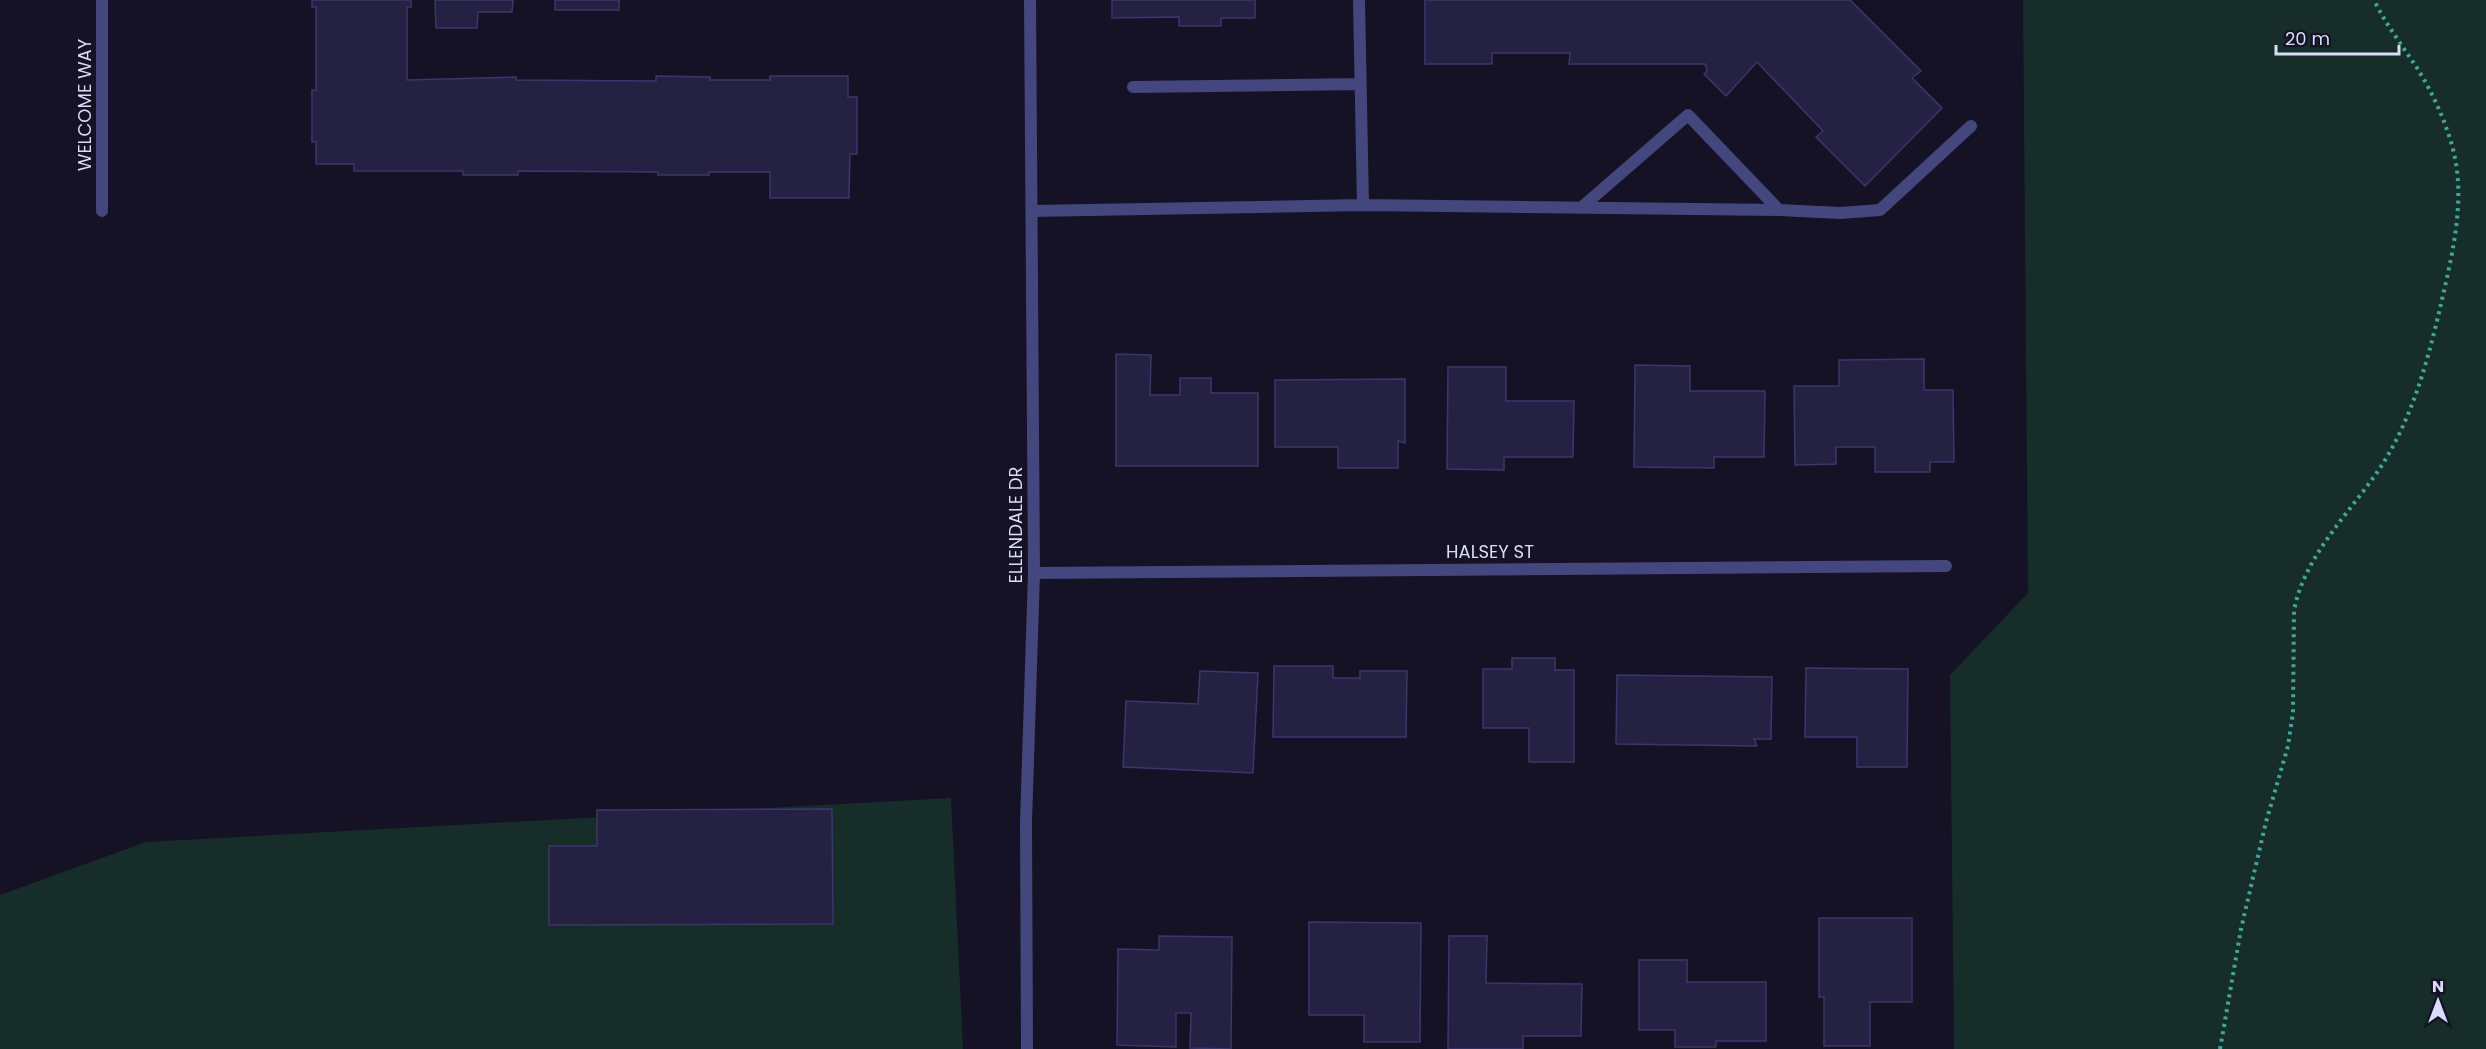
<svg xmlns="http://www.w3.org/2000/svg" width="2486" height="1049" viewBox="0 0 2486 1049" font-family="Poppins,sans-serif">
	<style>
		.green { fill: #162d2a }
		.building { fill: #252143; stroke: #3c366c; stroke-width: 1.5 }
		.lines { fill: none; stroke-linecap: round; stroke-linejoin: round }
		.path { stroke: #40a899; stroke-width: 4; stroke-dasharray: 3 4.5; stroke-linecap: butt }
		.service { stroke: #44477d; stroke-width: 12 }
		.minor { stroke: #44477d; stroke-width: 12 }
		.labels { text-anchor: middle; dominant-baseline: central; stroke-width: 4.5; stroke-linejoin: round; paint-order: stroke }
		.street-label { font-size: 18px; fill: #dbdbfa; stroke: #141224 }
	</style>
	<rect width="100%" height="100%" fill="#141224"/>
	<!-- green -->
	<path class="green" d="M2023,0H2486V1049H1954L1950,675L2028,593Z
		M951,798L963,1049H0V895L146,842Z"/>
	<!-- building -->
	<path class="building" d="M312,0H411V7H407V80L516,77V80L656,81V76L710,77V80H770V76H848V97H857V154H850L849,198H770V172H709V175H658V172L518,171V175H463V171H354V164H316V142H312V90H316V7H312Z
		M435,0H513L512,12H478L477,28H436Z
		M555,0H619V10H555Z
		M1112,0H1255V18H1221V26H1179V17L1112,18Z
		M1425,0H1850L1921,71L1912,78L1942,108L1865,186L1816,137L1823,131L1757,62L1726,96L1704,74L1707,71L1705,64H1569L1570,53H1492V64H1425Z
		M1116,354L1151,355L1150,395H1180V378H1211V393H1258V466H1116Z
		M1924,359V390H1953L1954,462H1930V472H1875V447H1836V464L1795,465L1794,386H1839V360Z
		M1635,365L1690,366V391H1765L1764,457H1714V468L1634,467Z
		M1448,367H1506V401H1574L1573,457H1504V470L1447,469Z
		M1405,379V443L1398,441V468H1338V447H1275V380Z
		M1512,658H1555V670H1574V762H1529V728H1483V669H1512Z
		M1274,666H1333V678H1360V671H1407L1406,737H1273Z
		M1806,668L1908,669L1907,767H1857V737H1805Z
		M1200,671L1258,673L1253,773L1123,767L1126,701L1198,704Z
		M1617,675L1772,677L1771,739H1754L1757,746L1616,744Z
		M832,809L833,924L549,925V846H597V810Z
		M1819,918H1912V1002H1870V1046H1824V997H1819Z
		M1309,922L1421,923L1420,1042H1364V1015H1309Z
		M1159,936L1232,937L1231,1049L1190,1048L1191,1013H1176V1047L1117,1045L1118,949L1159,950Z
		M1449,936H1487L1486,983L1582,984L1581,1036H1523V1049H1448Z
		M1639,960H1687V982H1766V1041H1716V1047H1675V1030H1639Z"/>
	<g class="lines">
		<!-- path -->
		<path class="path" d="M2220,1049L2241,929L2266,822L2288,746L2293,712L2294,611C2304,555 2352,511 2382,465C2413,416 2428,360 2441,304C2453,251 2468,193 2450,139C2442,113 2430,88 2415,65C2401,44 2385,23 2374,0"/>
		<!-- service -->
		<path class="service" d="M1133,87L1360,84
			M1363,205L1779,210L1688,115L1582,207
			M1779,210L1840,213L1880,210L1971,126
			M1032,211L1363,205L1359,0"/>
		<!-- minor -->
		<path class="minor" d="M102,0V211
			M1034,573L1946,566
			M1027,1049L1026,822L1034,573L1030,0"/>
	</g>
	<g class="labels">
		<!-- street labels -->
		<g class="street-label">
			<text transform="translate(84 105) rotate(-90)">WELCOME WAY</text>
			<text transform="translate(1015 525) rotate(-90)">ELLENDALE DR</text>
			<text x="1490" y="551">HALSEY ST</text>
		</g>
	</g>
	<!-- north arrow -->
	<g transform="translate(2438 1001)" stroke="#141224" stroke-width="4.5" paint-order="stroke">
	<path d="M0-4.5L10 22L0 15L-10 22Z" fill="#dbdbfa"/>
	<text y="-9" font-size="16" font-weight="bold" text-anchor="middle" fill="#dbdbfa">N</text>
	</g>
	<!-- scale -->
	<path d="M2276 45v9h123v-9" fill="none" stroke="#dbdbfa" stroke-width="3"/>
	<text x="2285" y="45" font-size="18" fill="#dbdbfa" stroke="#141224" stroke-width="4.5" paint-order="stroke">20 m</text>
</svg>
